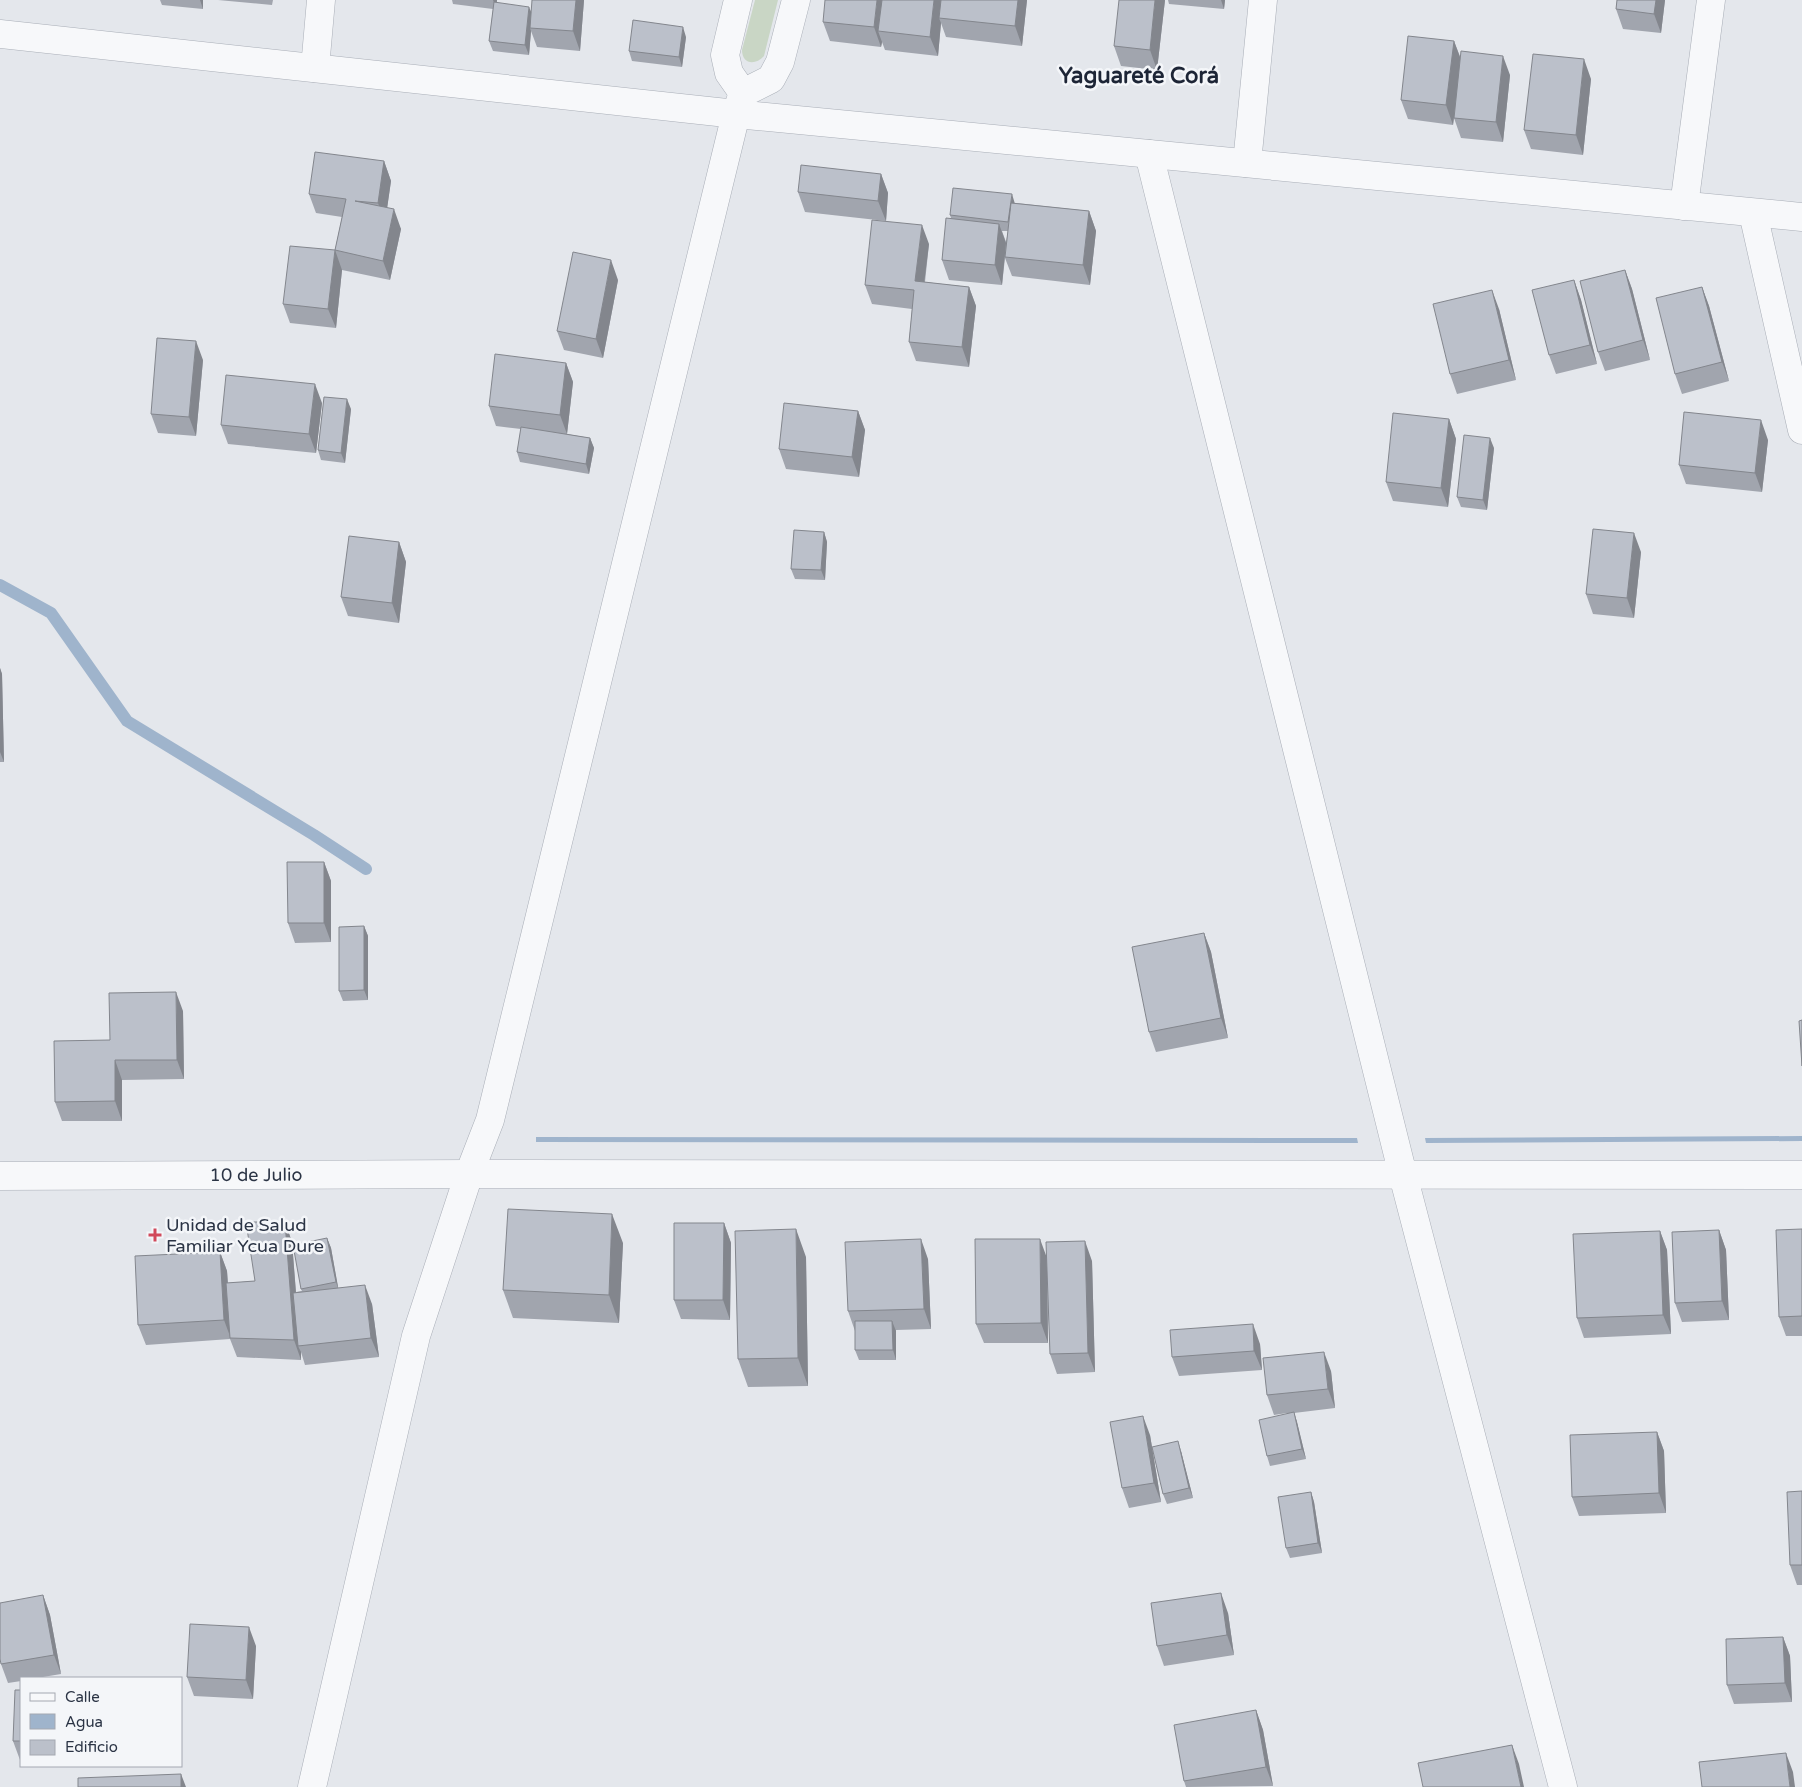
<svg xmlns="http://www.w3.org/2000/svg" width="1802" height="1787" viewBox="0 0 1802 1787" font-family="'Varela Round',sans-serif">
	<style>
		.green { fill: #c9d6c5 }
		.water { fill: #9fb4cc }
		.lines { fill: none; stroke-linecap: round; stroke-linejoin: round }
		.stream { stroke: #9fb4cc; stroke-width: 12 }
		.minor-casing { stroke: #a9aeb7; stroke-width: 29 }
		.minor { stroke: #f7f8fa; stroke-width: 28 }
		.wall { fill: #a1a5ae; fill-rule: evenodd }
		.shaded-wall { fill: #83868d }
		.building { fill: #bbc0ca; stroke: #83868d }
		.poi-dot { fill: #d1495b; stroke: #f4f6f9; stroke-width: 2 }
		.labels { text-anchor: middle; dominant-baseline: central; stroke-width: 5; stroke-linejoin: round; paint-order: stroke }
		.street-label { font-size: 18px; fill: #2b3445; stroke: #f4f6f9 }
		.poi-label { font-size: 18px; fill: #2b3445; stroke: #f4f6f9; text-anchor: start }
		.district-label { font-size: 22px; font-weight: bold; fill: #1d2536; stroke: #f4f6f9 }
	</style>
	<rect width="100%" height="100%" fill="#e4e7ec"/>
	<!-- green -->
	<path class="green" d="M755,0H778L764,56C755,66 742,64 742,50Z"/>
	<!-- water -->
	<path class="water" d="M1802,1136V1141L1426,1143L1425,1138Z
		M536,1137L1357,1138L1358,1143L536,1142Z"/>
	<g class="lines">
		<!-- stream -->
		<path class="stream" d="M0,585L51,613L127,721L314,835L366,869"/>
		<defs>
			<g id="minor">
				<path d="M738,0L725,55L729,73L743,93"/>
				<path d="M0,34L736,114L1802,217"/>
				<path d="M315,68L321,0"/>
				<path d="M743,93L771,79L780,62L796,0"/>
				<path d="M1149,154L1403,1175L1563,1787"/>
				<path d="M1247,163L1263,0"/>
				<path d="M1684,206L1711,0"/>
				<path d="M1753,213L1802,430"/>
				<path id="s1" d="M0,1176L469,1174L1802,1175"/>
				<path d="M312,1787L416,1336L469,1174L490,1120L736,114L743,93"/>
			</g>
		</defs>
		<!-- minor casing -->
		<use href="#minor" class="minor-casing"/>
		<!-- minor -->
		<use href="#minor" class="minor"/>
	</g>
	<!-- wall -->
	<path class="wall" d="M160,0H203V9L162,5Z
		M218,0H273L272,5Z
		M452,0H497V3L531,12L584,0L580,51L537,47L531,31L529,55L493,51L489,41L493,9L453,4Z
		M1027,0L1022,46L946,37L941,23L938,56L885,50L882,42L881,47L830,41L823,22Z
		M1165,0L1157,70L1121,66L1114,46Z
		M1168,0H1225L1224,9L1169,4Z
		M1617,0H1665L1661,33L1623,29L1616,9Z
		M686,37L682,67L632,61L629,51Z
		M1454,41L1461,59L1510,75L1503,142L1461,138L1454,118L1456,102L1453,125L1408,119L1401,100Z
		M1591,79L1583,155L1531,149L1524,130Z
		M384,161L391,181L387,208L401,229L390,280L342,270L336,328L290,323L283,304L335,250L342,217L316,213L309,194Z
		M881,174L888,193L886,221L805,212L798,192Z
		M1015,203L1089,211L1096,231L1090,285L1012,276L1005,258L1002,285L949,280L942,260L951,218L950,215ZM1002,231H1008L1006,242Z
		M929,244L925,282L969,287L976,306L969,367L916,361L909,342L912,309L872,304L865,285Z
		M1625,270L1632,289L1650,360L1605,371L1598,352Z
		M618,280L603,358L564,350L557,331Z
		M1574,280L1581,300L1597,364L1556,374L1549,355Z
		M1702,287L1709,306L1729,381L1682,394L1675,374Z
		M1499,309L1516,380L1457,394L1450,374Z
		M203,360L196,436L158,433L151,414Z
		M566,363L573,382L567,434L590,438L594,448L589,474L520,462L517,452L521,429L496,426L489,406Z
		M322,403L316,453L228,444L221,425Z
		M351,409L345,463L321,460L318,450Z
		M858,411L865,430L859,477L786,469L779,449Z
		M1449,419L1456,439L1448,507L1393,501L1386,482Z
		M1768,440L1762,492L1686,484L1679,465Z
		M1494,448L1487,510L1461,507L1457,497Z
		M824,532L827,542L825,580L795,579L791,569Z
		M399,542L406,562L399,623L348,616L341,597Z
		M1641,552L1634,618L1593,614L1586,594Z
		M0,668L2,674L4,762H0Z
		M324,862L331,881V942L295,943L288,923Z
		M364,926L368,936V1000L343,1001L339,991Z
		M1204,933L1211,952L1228,1038L1156,1052L1149,1032Z
		M183,1011L184,1079L122,1080V1121H62L55,1102L110,1040Z
		M285,1222L292,1242L296,1292L302,1291L301,1289L327,1238L331,1248L338,1288L372,1304L379,1357L305,1365L301,1352V1360L237,1357L230,1339L146,1345L138,1325L220,1252L227,1271L228,1283L255,1281Z
		M724,1223L731,1243L730,1320L681,1319L674,1300Z
		M1802,1229V1336H1786L1779,1317Z
		M1719,1230L1726,1250L1729,1320L1682,1322L1675,1303Z
		M1660,1231L1667,1250L1671,1334L1584,1338L1577,1318Z
		M623,1243L619,1323L513,1318L503,1290Z
		M806,1257L808,1386L748,1387L738,1359Z
		M1047,1257L1092,1261L1095,1372L1057,1374L1050,1354L1047,1273L1048,1343H984L976,1324Z
		M928,1259L931,1329L896,1330V1360H859L855,1350V1331L848,1311Z
		M1260,1344L1262,1370L1179,1376L1172,1357Z
		M1331,1371L1335,1408L1294,1413L1297,1422L1306,1459L1270,1466L1267,1456L1287,1413L1274,1415L1267,1395Z
		M1657,1432L1664,1451L1666,1513L1579,1516L1572,1497Z
		M1150,1435L1161,1502L1129,1508L1122,1488Z
		M1181,1451L1193,1498L1167,1504L1163,1494Z
		M1802,1491V1585H1797L1790,1565Z
		M1311,1492L1314,1502L1322,1553L1290,1558L1286,1548Z
		M43,1595L50,1615L61,1674L37,1678H21V1681L8,1683L1,1664Z
		M1228,1613L1234,1655L1164,1666L1157,1646Z
		M1783,1637L1790,1656L1792,1702L1734,1704L1727,1685Z
		M256,1646L253,1699L194,1696L187,1677Z
		M21,1690V1760H20L13,1741Z
		M1256,1710L1263,1730L1273,1786L1186,1787L1184,1781Z"/>
	<!-- shaded-wall -->
	<path class="shaded-wall" d="M200,0H203V9Z
		M493,0H497L496,9Z
		M576,0H584L580,51L573,31Z
		M877,0H883L878,31L882,42L881,47L874,27Z
		M934,0H944L939,18L941,23L938,56L930,37Z
		M1018,0H1027L1022,46L1015,26Z
		M1155,0H1165L1157,70L1150,50Z
		M1221,0H1225L1224,9Z
		M1656,0H1665L1661,33L1654,14Z
		M529,7L533,16L530,28L531,31L529,55L525,45Z
		M683,27L686,37L682,67L679,57Z
		M1454,41L1461,60L1453,125L1446,105Z
		M1503,56L1510,75L1503,142L1496,122Z
		M1584,59L1591,79L1583,155L1576,135Z
		M384,161L391,181L385,223L378,203Z
		M881,174L888,193L886,221L878,201Z
		M1012,194L1015,204L1008,222Z
		M394,209L401,229L390,280L383,261Z
		M1089,211L1096,231L1090,285L1083,265Z
		M999,224L1006,243L1002,285L995,265Z
		M922,225L929,244L922,300L915,281Z
		M335,250L342,270L336,328L328,309Z
		M611,260L618,280L603,358L596,339Z
		M1625,270L1632,289L1650,360L1643,340Z
		M1574,280L1581,300L1597,364L1590,345Z
		M969,287L976,306L969,367L962,347Z
		M1702,287L1709,306L1729,381L1722,362Z
		M1492,290L1499,309L1516,380L1509,360Z
		M196,341L203,360L196,436L189,417Z
		M566,363L573,382L567,434L560,415Z
		M315,384L322,403L316,453L309,434Z
		M347,399L351,409L345,463L341,453Z
		M858,411L865,430L859,477L852,457Z
		M1449,419L1456,439L1448,507L1441,488Z
		M1761,420L1768,440L1762,492L1755,473Z
		M590,438L594,448L589,474L586,464Z
		M1490,438L1494,448L1487,510L1483,500Z
		M824,532L827,542L825,580L821,570Z
		M1634,533L1641,552L1634,618L1627,598Z
		M399,542L406,562L399,623L392,603Z
		M0,668L2,674L4,762L0,752Z
		M324,862L331,881V942L324,923Z
		M364,926L368,936V1000L364,990Z
		M1204,933L1211,952L1228,1038L1221,1018Z
		M176,992L183,1011L184,1079L177,1060Z
		M115,1060L122,1080V1121L115,1101Z
		M612,1214L623,1243L619,1323L609,1295Z
		M285,1222L292,1242L300,1346H298L301,1352V1360L294,1340Z
		M724,1223L731,1243L730,1320L723,1300Z
		M796,1229L806,1257L808,1386L798,1358Z
		M1719,1230L1726,1250L1729,1320L1722,1301Z
		M1660,1231L1667,1250L1671,1334L1663,1315Z
		M327,1238L331,1248L339,1292L336,1282Z
		M921,1239L928,1259L931,1329L924,1309Z
		M1040,1239L1047,1258L1048,1343L1041,1323Z
		M1085,1241L1092,1261L1095,1372L1088,1353Z
		M220,1252L227,1271L231,1339L224,1320Z
		M365,1285L372,1304L379,1357L371,1338Z
		M892,1321L896,1331V1360L893,1350Z
		M1253,1324L1260,1344L1262,1370L1254,1351Z
		M1324,1352L1331,1371L1335,1408L1328,1389Z
		M1294,1412L1297,1422L1306,1459L1302,1449Z
		M1143,1416L1150,1435L1161,1502L1154,1483Z
		M1657,1432L1664,1451L1666,1513L1659,1493Z
		M1178,1441L1181,1451L1193,1498L1189,1488Z
		M1311,1492L1314,1502L1322,1553L1318,1543Z
		M1221,1593L1228,1613L1234,1655L1227,1635Z
		M43,1595L50,1615L61,1674L54,1655Z
		M249,1627L256,1646L253,1699L246,1680Z
		M1783,1637L1790,1656L1792,1702L1785,1683Z
		M1256,1710L1263,1730L1273,1786L1266,1767Z
		M1512,1745L1519,1764L1524,1787H1521Z
		M1786,1753L1793,1772L1795,1787H1790Z
		M181,1774L186,1787H181Z"/>
	<!-- building -->
	<path class="building" d="M532,0H576L573,31L530,28Z
		M825,0H877L874,27L823,22Z
		M882,0H934L930,37L878,31Z
		M941,0H1018L1015,26L939,18Z
		M1119,0H1155L1150,50L1114,46Z
		M1617,0H1656L1654,14L1616,9Z
		M494,2L529,7L525,45L489,41Z
		M633,20L683,27L679,57L629,51Z
		M1408,36L1454,41L1446,105L1401,100Z
		M1461,51L1503,56L1496,122L1454,118Z
		M1533,54L1584,59L1576,135L1524,130Z
		M315,152L384,161L378,203L355,201L394,209L383,261L335,250L346,199L309,194Z
		M801,165L881,174L878,201L798,192Z
		M953,188L1012,194L1008,222L950,215Z
		M1011,203L1089,211L1083,265L1005,257Z
		M946,218L999,224L995,265L942,260Z
		M872,220L922,225L915,281L969,287L962,347L909,342L914,290L865,285Z
		M290,246L335,250L328,309L283,304Z
		M573,252L611,260L596,339L557,331Z
		M1625,270L1643,340L1598,352L1580,281Z
		M1574,280L1590,345L1549,355L1532,290Z
		M1702,287L1722,362L1675,374L1656,298Z
		M1492,290L1509,360L1450,374L1433,304Z
		M157,338L196,341L189,417L151,414Z
		M495,354L566,363L560,415L489,406Z
		M226,375L315,384L309,434L221,425Z
		M324,397L347,399L341,453L318,450Z
		M784,403L858,411L852,457L779,449Z
		M1684,412L1761,420L1755,473L1679,465Z
		M1393,413L1449,419L1441,488L1386,482Z
		M521,427L590,438L586,464L517,452Z
		M1464,435L1490,438L1483,500L1457,497Z
		M1593,529L1634,533L1627,598L1586,594Z
		M794,530L824,532L821,570L791,569Z
		M349,536L399,542L392,603L341,597Z
		M287,862H324V923H288Z
		M364,926V990L339,991V927Z
		M1204,933L1221,1018L1149,1032L1132,947Z
		M176,992L177,1060H115V1101L55,1102L54,1041L110,1040L109,993Z
		M1802,1020V1066L1799,1021Z
		M508,1209L612,1214L609,1295L503,1290Z
		M246,1222H285L294,1340L230,1338L226,1283L255,1281Z
		M674,1223H724L723,1300H674Z
		M796,1229L798,1358L738,1359L735,1231Z
		M1802,1229V1316L1779,1317L1776,1230Z
		M1719,1230L1722,1301L1675,1303L1672,1232Z
		M1660,1231L1663,1315L1577,1318L1573,1234Z
		M327,1238L336,1282L301,1289L293,1245Z
		M921,1239L924,1309L848,1311L845,1242Z
		M975,1239H1040L1041,1323L976,1324Z
		M1085,1241L1088,1353L1050,1354L1046,1242Z
		M220,1252L224,1320L138,1325L135,1256Z
		M365,1285L371,1338L298,1346L293,1293Z
		M855,1321H892L893,1350H855Z
		M1253,1324L1254,1351L1172,1357L1170,1330Z
		M1324,1352L1328,1389L1267,1395L1263,1358Z
		M1294,1412L1302,1449L1267,1456L1259,1420Z
		M1143,1416L1154,1483L1122,1488L1110,1422Z
		M1657,1432L1659,1493L1572,1497L1570,1435Z
		M1178,1441L1189,1488L1163,1494L1152,1447Z
		M1802,1491V1565H1790L1787,1492Z
		M1311,1492L1318,1543L1286,1548L1278,1497Z
		M1221,1593L1227,1635L1157,1646L1151,1603Z
		M43,1595L54,1655L1,1664L0,1659V1603Z
		M190,1624L249,1627L246,1680L187,1677Z
		M1783,1637L1785,1683L1727,1685L1726,1639Z
		M15,1690H21V1741H13Z
		M1256,1710L1266,1767L1184,1781L1174,1725Z
		M1512,1745L1521,1787H1423L1418,1763Z
		M1786,1753L1790,1787H1702L1699,1762Z
		M181,1774V1787H78V1778Z"/>
	<!-- markers -->
	<path class="poi-dot" d="M152.5 1227.5h5v5h5v5h-5v5h-5v-5h-5v-5h5z"/>
	<g class="labels">
		<!-- street labels -->
		<g class="street-label">
			<text stroke="none"><textPath href="#s1" startOffset="256">10 de Julio</textPath></text>
		</g>
		<!-- poi labels -->
		<g class="poi-label">
			<text x="166" y="1225">Unidad de Salud<tspan x="166" dy="21">Familiar Ycua Dure</tspan></text>
		</g>
		<!-- district labels -->
		<g class="district-label">
			<text x="1139" y="76">Yaguareté Corá</text>
		</g>
	</g>
	<!-- legend -->
	<rect x="20" y="1677" width="162" height="90" fill="#f4f6f9" stroke="#a4a8b1"/>
	<rect x="30" y="1693" width="25" height="8" fill="#f7f8fa" stroke="#a4a8b1"/>
	<text x="65" y="1702" font-size="15" fill="#2b3445">Calle</text>
	<rect x="30" y="1714" width="25" height="15" fill="#9fb4cc" stroke="#a4a8b1"/>
	<text x="65" y="1727" font-size="15" fill="#2b3445">Agua</text>
	<rect x="30" y="1740" width="25" height="15" fill="#bbc0ca" stroke="#a4a8b1"/>
	<text x="65" y="1752" font-size="15" fill="#2b3445">Edificio</text>
</svg>
